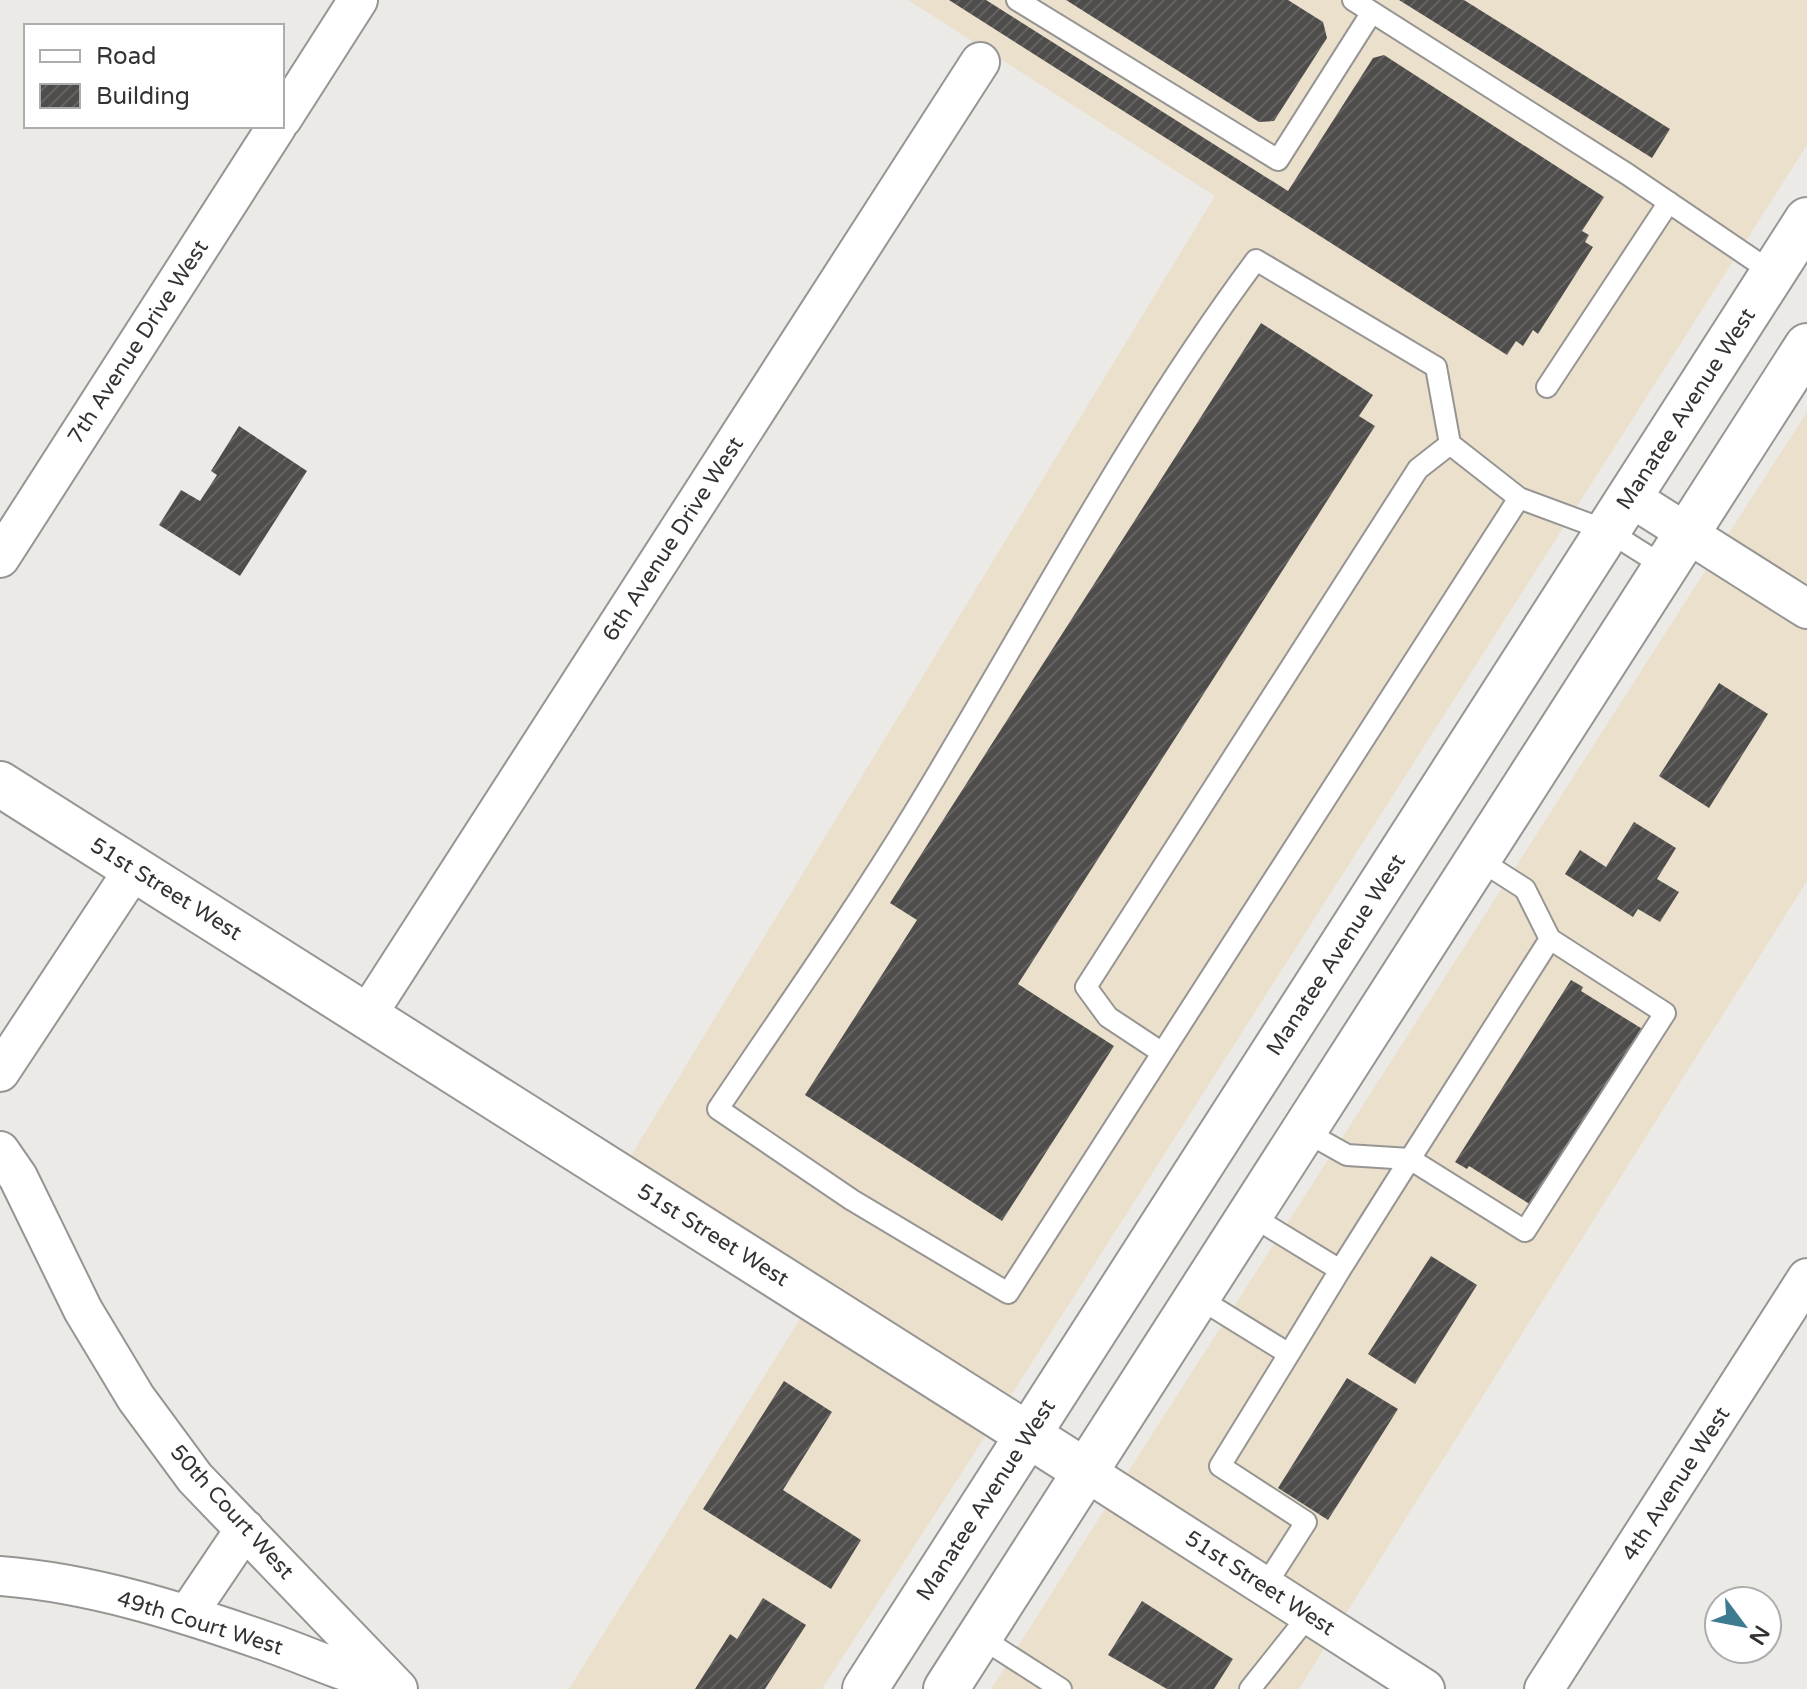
<svg xmlns="http://www.w3.org/2000/svg" width="1807" height="1689" viewBox="0 0 1807 1689" font-family="'Varela Round',sans-serif">
	<style>
		.commercial { fill: #ebe0cb }
		.building { fill: url(#building-hatch) }
		.lines { fill: none; stroke-linecap: round; stroke-linejoin: round }
		.service-casing { stroke: #979593; stroke-width: 24 }
		.minor-casing { stroke: #979593; stroke-width: 42 }
		.tertiary-casing { stroke: #979593; stroke-width: 48 }
		.secondary-casing { stroke: #979593; stroke-width: 48 }
		.service { stroke: #fff; stroke-width: 20 }
		.minor { stroke: #fff; stroke-width: 38 }
		.tertiary { stroke: #fff; stroke-width: 44 }
		.secondary { stroke: #fff; stroke-width: 44 }
		.labels { text-anchor: middle; dominant-baseline: central; stroke-width: 8; stroke-linejoin: round; paint-order: stroke }
		.street-label { font-size: 22px; fill: #333331; stroke: #fff }
	</style>
	<defs>
		<pattern id="building-hatch" width="6" height="6" patternUnits="userSpaceOnUse" patternTransform="scale(2)"><rect width="6" height="6" fill="#4f4d4b"/><path d="M-1 1l2-2M0 6l6-6M5 7l2-2" fill="none" stroke="#666463"/></pattern>
	</defs>
	<rect width="100%" height="100%" fill="#eceae7"/>
	<!-- commercial -->
	<path class="commercial" d="M908,0H1807V145L1008,1400L629,1159L1215,196Z
		M1807,412V586L1727,536Z
		M1707,568L1807,631V881L1345,1615L1126,1475Z
		M803,1314L988,1432L822,1689H569Z
		M1106,1507L1325,1647L1299,1689H991Z"/>
	<!-- building -->
	<path class="building" d="M949,0H986L1288,191L1373,58L1384,55L1604,197L1582,231L1589,235L1585,242L1593,247L1538,334L1533,330L1523,346L1516,341L1507,355Z
		M1066,0H1288L1323,22L1327,38L1274,121L1259,122Z
		M1399,0H1464L1670,129L1652,158Z
		M1261,323L1373,395L1359,416L1375,426L1018,984L1114,1046L1002,1221L805,1095L917,920L890,903Z
		M239,426L307,471L240,576L159,525L181,490L200,501L217,475L211,471Z
		M1719,683L1768,714L1709,808L1659,776Z
		M1634,822L1676,848L1657,879L1679,892L1660,922L1638,909L1633,917L1565,874L1580,850L1606,867Z
		M1571,980L1583,987L1581,991L1644,1030L1531,1205L1469,1166L1467,1169L1455,1162Z
		M1431,1256L1477,1285L1415,1384L1368,1354Z
		M1347,1378L1398,1409L1328,1520L1278,1488Z
		M784,1381L832,1412L783,1490L861,1540L831,1589L703,1509Z
		M763,1598L806,1625L765,1689H695L730,1634L737,1639Z
		M1142,1601L1233,1659L1214,1689H1167L1108,1655Z"/>
	<g class="lines">
		<defs>
			<path id="service" d="M1017,0L1278,160L1372,12
				M1353,0L1627,174L1773,273
				M1547,387L1669,202
				M1519,498L1008,1293L852,1200L718,1109C783,1012 851,916 912,816C1026,630 1125,436 1256,260L1436,367L1450,444L1519,498L1608,531L1665,567
				M1478,859L1525,889L1550,939L1410,1159L1525,1231L1665,1013L1550,939
				M1161,1052L1108,1017L1086,987L1418,469L1450,444
				M1250,1215L1340,1270L1410,1159L1347,1155L1304,1131
				M1197,1297L1289,1354L1220,1466L1306,1522L1265,1586
				M1289,1354L1340,1270
				M980,1637L1061,1689
				M1250,1689L1309,1615"/>
			<path id="minor" d="M282,119L358,0
				M1630,497L1807,609
				M0,558L277,126
				M367,1015L980,62
				M0,1072L134,869
				M0,1151L18,1177L83,1310L136,1398L195,1478L398,1689
				M1085,1471L1425,1689
				M0,1576C92,1583 182,1612 268,1642C311,1657 351,1676 395,1687
				M187,1615L245,1529
				M1544,1689L1807,1278"/>
			<path id="tertiary" d="M0,784L1085,1471"/>
			<path id="secondary" d="M865,1689L1807,220
				M946,1689L1807,346"/>
		</defs>
		<!-- service casing -->
		<use href="#service" class="service-casing"/>
		<!-- minor casing -->
		<use href="#minor" class="minor-casing"/>
		<!-- tertiary casing -->
		<use href="#tertiary" class="tertiary-casing"/>
		<!-- secondary casing -->
		<use href="#secondary" class="secondary-casing"/>
		<!-- service -->
		<use href="#service" class="service"/>
		<!-- minor -->
		<use href="#minor" class="minor"/>
		<!-- tertiary -->
		<use href="#tertiary" class="tertiary"/>
		<!-- secondary -->
		<use href="#secondary" class="secondary"/>
	</g>
	<g class="labels">
		<!-- street labels -->
		<g class="street-label">
			<text transform="translate(138 342) rotate(-57)">7th Avenue Drive West</text>
			<text transform="translate(1686 409) rotate(-57)">Manatee Avenue West</text>
			<text transform="translate(673 539) rotate(-57)">6th Avenue Drive West</text>
			<text transform="translate(166 889) rotate(32)">51st Street West</text>
			<text transform="translate(1336 955) rotate(-57)">Manatee Avenue West</text>
			<text transform="translate(713 1235) rotate(32)">51st Street West</text>
			<text transform="translate(1676 1484) rotate(-57)">4th Avenue West</text>
			<text transform="translate(986 1500) rotate(-57)">Manatee Avenue West</text>
			<text transform="translate(232 1512) rotate(48)">50th Court West</text>
			<text transform="translate(1260 1583) rotate(33)">51st Street West</text>
			<text transform="translate(200 1623) rotate(17)">49th Court West</text>
		</g>
	</g>
	<!-- legend -->
	<rect x="24" y="24" width="260" height="104" fill="#ffffff" stroke="#adadad" stroke-width="2"/>
	<rect x="40" y="50" width="40" height="12" fill="#ffffff" stroke="#adadad" stroke-width="2"/>
	<text x="96" y="64" font-size="24" fill="#333331">Road</text>
	<rect x="40" y="84" width="40" height="24" fill="url(#building-hatch)" stroke="#adadad" stroke-width="2"/>
	<text x="96" y="104" font-size="24" fill="#333331">Building</text>
	<!-- north arrow -->
	<g transform="translate(1743 1625) rotate(122)"><circle r="38" fill="#ffffff" stroke="#adadad" stroke-width="2"/>
	<path d="M0-6L14 30L0 20L-14 30Z" fill="#3d7b91"/>
	<text y="-12" font-size="22" font-weight="bold" text-anchor="middle" fill="#333331">N</text>
	</g>
</svg>
